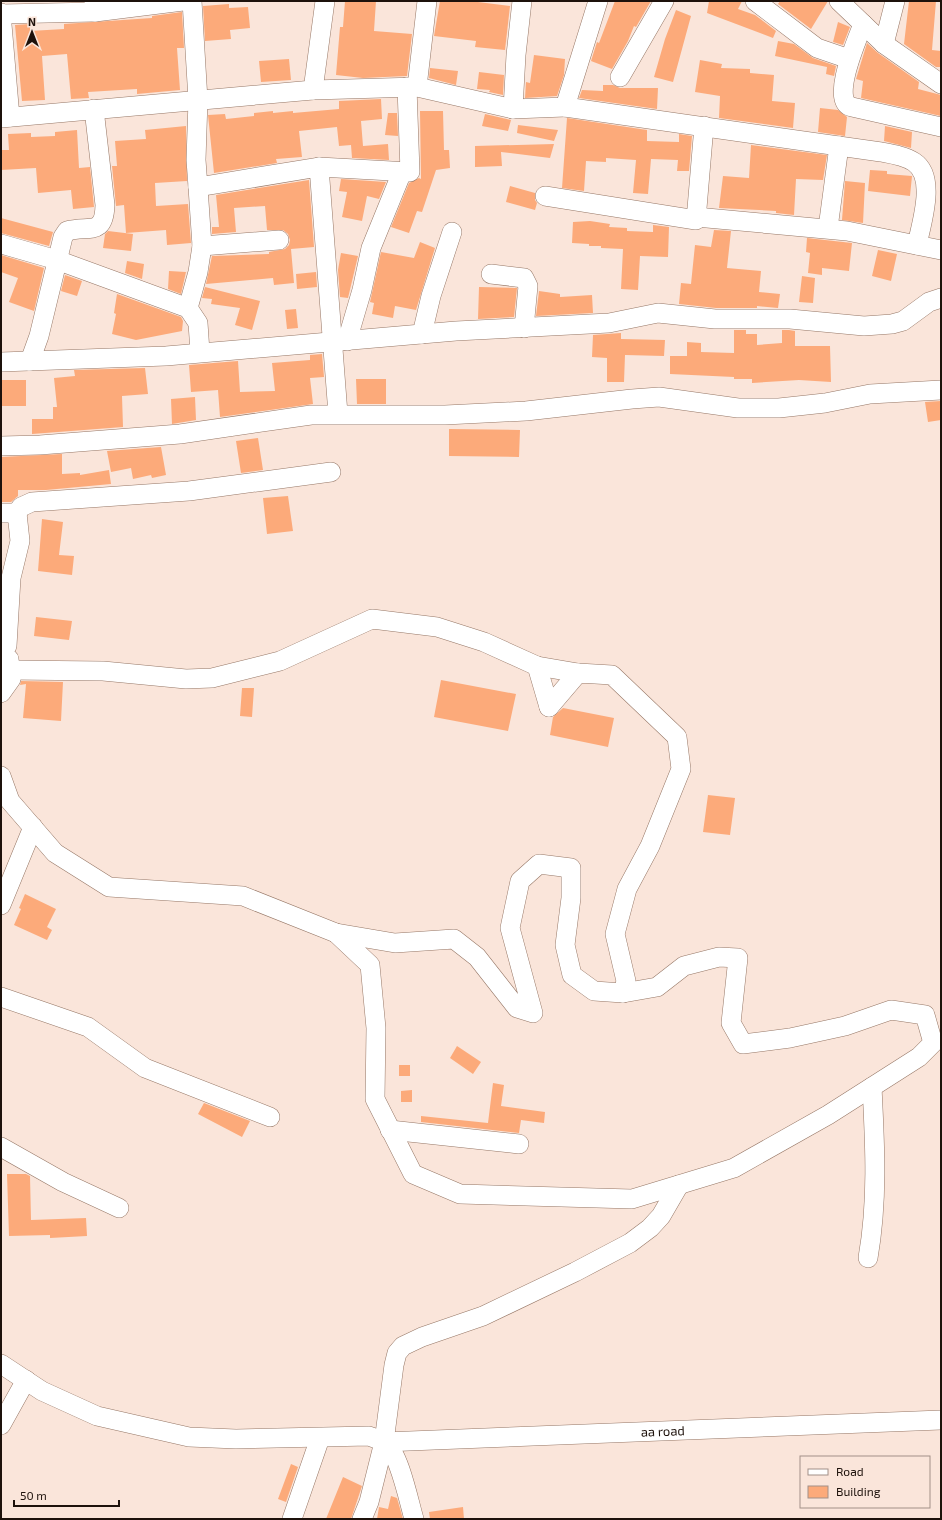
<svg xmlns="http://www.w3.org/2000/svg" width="942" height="1520" viewBox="0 0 942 1520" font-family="'Exo 2',sans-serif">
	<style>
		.building { fill: #fcaa7a }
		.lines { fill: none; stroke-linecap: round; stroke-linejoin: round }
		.minor-casing { stroke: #967766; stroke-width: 20 }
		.minor { stroke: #fff; stroke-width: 19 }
		.labels { text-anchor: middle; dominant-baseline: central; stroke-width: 3; stroke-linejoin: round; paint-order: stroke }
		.street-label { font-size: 13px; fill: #1d110b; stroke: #fae5da }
	</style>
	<rect width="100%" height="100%" fill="#fae5da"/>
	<!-- building -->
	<path class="building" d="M345,1H376L374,31L412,34L407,76L363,78L336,75L340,27H343Z
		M440,1H470L510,6L505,50L475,47L476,41L434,36Z
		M615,1H651L636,27L634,26L628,41L612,69L591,61L597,42L599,43Z
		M709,1H742L738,9L755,15L776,31L773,38L707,13Z
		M780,1H828L811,29L778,4Z
		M909,1H936L932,50L941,51V67H936L904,44Z
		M229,4V8L248,7L250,28L230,30L231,39L205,41L203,6Z
		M676,10L691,16L673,82L654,77L665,39Z
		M182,12L184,48H177L180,90L137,94V89L88,92L89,98L71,99L67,54L42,56L45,100L22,101L15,25L30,24V31L64,29V24L152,18V16Z
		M838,22L850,27L843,45L833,42Z
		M778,41L794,44L813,58L836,66L834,76L826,74L827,67L775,56Z
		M867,43L878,53L919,82L918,89L941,95V116L861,98L863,81L856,79Z
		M534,55L565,59L564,75L557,96L525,98L526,82L530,83Z
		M289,59L291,80L261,82L259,61Z
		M700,60L722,64L721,68L750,69V73L774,75L772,101L795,103L793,128L719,118L720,96L695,92Z
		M430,68L458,71L456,85L429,78Z
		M479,72L504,75L503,95L489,92L490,90L477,89Z
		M603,85H613L620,88H658L657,109L579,98L582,90L603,91Z
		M381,99L382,119L361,121L363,146L388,144L389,160L352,158L351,145L339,146L337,127L299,131L302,157L276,159L277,163L214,173L208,115L225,114L226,119L254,116V113L273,111V113L293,111V113L339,109V101Z
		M820,108L838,110L847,117L845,136L818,132Z
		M420,111H443L444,150H449L450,168L436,170L422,212L417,211L409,233L391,227L409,183L419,178L421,179Z
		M388,113H397L398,136L385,135Z
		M485,114L511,120L508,131L482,126Z
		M567,118L647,130V141L679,142V134L692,136L689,171H677L678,160L651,159L648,194L633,193L636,160L606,158V162L586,161L584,191L562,188Z
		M518,125L558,130L554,141L517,133Z
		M186,126L187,181L155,183L156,206L188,204L191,243L167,245L166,230L126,233L124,205L116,206L112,166H117L115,141L146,139L145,130Z
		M885,126L912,132L911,148L884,141Z
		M77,130L79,168L90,167L94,207L73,209L71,190L38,193L36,168L1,170V150H9L8,134L31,133V137L55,136V132Z
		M554,144L550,158L501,152L502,166L475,167V146Z
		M751,145L827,155L823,180L796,179L794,215L776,213V211L719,208L723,176L749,178Z
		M870,170L887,171V174L912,176L910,196L868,191Z
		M341,179L386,182L379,199L367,196L362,221L342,217L347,192L339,191Z
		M309,180L314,247L291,249L294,283L274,285L273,278L206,284L212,256L269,254V252L285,249L289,245L290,240L288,234L283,230H267L265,206L234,208L236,232L212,234V227H219L216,195Z
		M845,181L865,183L863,223L842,220Z
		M510,186L535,193V200L537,203L535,210L506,202Z
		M1,218L53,232L49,246L1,233Z
		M590,221L610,224L609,227L627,228V231L653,232V225L669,227L668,257L640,256L638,290L621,289L623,249L601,248V246H589V244L572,243L573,222Z
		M714,230L731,231L727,268L761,271L759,292L780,294L778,308L757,306V308H716L679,304L681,283L691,284L695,245L711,247Z
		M108,231L133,234L131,251L103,248L105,234Z
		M807,238L852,243L849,271L822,268V275L808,273L810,253L806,252Z
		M420,242L435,248L416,310L395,306L393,318L372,314L374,303L370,302L381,252L414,258Z
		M878,250L897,254L891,281L872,276Z
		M341,253L358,256L348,298L340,297L338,270Z
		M1,255L44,268L34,311L9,302L18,278L1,272Z
		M127,261L144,264L142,279L125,273Z
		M169,271L186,272L181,294L168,289Z
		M316,272L317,287L297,289L296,274Z
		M65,275L82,281L77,296L61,291Z
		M802,276L815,278L813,303L799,302Z
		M205,287L260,301L252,330L235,325L240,308L211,304L212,299L202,298Z
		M479,287L517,288L514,317L478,319Z
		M539,291L560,294V297L592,295L593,313L536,316Z
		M117,294L181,317L183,321L182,331L136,340L112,334L116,314L114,313Z
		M296,309L298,328L287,329L285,310Z
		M734,330H746V334H757V345L782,343V330H789L795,331V346H830L831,382L799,380L752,383V379H734V377L670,374V356H687V342L701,343V352L734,353Z
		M621,333V339L665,340L664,356L625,355L624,382H607V358L592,357L593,335Z
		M322,354L324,377L310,378L313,404L220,417L218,390L191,392L189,365L238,361L240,392L275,391L272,363L310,360V355Z
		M145,368L148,394L122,396L123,427L32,434V419H53V407H57L54,378L75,376L74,370Z
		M356,379H386V404H357Z
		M1,380H26V406H1Z
		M195,397L196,420L172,424L171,399Z
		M941,401V420L928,422L925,402Z
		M449,429L520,430L519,457L449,456Z
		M258,438L263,470L241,473L236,441Z
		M161,447L166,475L152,478L151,475L133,479L131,468L111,472L107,451Z
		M62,454V474L80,473V475L109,470L111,484L46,490H18V496L11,502H1V457Z
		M288,496L293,531L267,534L263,498Z
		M42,519L63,522L59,555L74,556L72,575L38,571Z
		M36,617L72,621L69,640L34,636Z
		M441,680L516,694L508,731L434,717Z
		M21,681L63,682L61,721L23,718L26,684L20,685Z
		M242,688H254L252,717L240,716Z
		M563,708L614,718L608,747L550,735L553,717Z
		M708,795L735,798L730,835L703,832Z
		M25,894L56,909L47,927L52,930L47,940L14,925L21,909L19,908Z
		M457,1046L481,1062L473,1074L450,1058Z
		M399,1065H410V1076H399Z
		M493,1083L504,1085L501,1106L545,1112L544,1123L521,1120L519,1133L421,1122V1116L488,1123Z
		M412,1090V1102H401V1091Z
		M204,1103L250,1121L242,1137L198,1114Z
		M7,1174H26L30,1176L31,1220L86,1218L87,1236L50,1238V1235L9,1236Z
		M291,1464L298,1467L286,1502L278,1499Z
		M343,1477L362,1486L351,1519H326Z
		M391,1496L397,1498L403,1519H377L379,1507L388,1509Z
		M463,1507L464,1519H430L429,1512Z"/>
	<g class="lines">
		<defs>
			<g id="minor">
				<path d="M94,1L95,12L183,1"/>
				<path d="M192,1L198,100L196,160L198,187L319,167L338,414"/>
				<path d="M522,1L516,55L513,109L565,107L598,1"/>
				<path d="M755,1L817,48L849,59"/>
				<path d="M839,1L884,44L895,1"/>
				<path d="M1,13L10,117"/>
				<path d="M1,14L95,12"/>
				<path d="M863,24C858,38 829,102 852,107L941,127"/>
				<path d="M884,44L941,84"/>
				<path d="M620,77L664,1"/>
				<path d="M417,87L427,1"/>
				<path d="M313,90L417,87L513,109"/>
				<path d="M565,107L881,152C892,154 905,156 914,162C937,177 921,224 917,245"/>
				<path d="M1,118L313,90L325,1"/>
				<path d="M319,167L410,172L407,87"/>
				<path d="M545,196L696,220L704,126"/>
				<path d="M696,217L847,231L941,250"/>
				<path d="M828,228L839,146"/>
				<path d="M1,244L57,260L188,308L198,323L200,352"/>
				<path d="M202,246L279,240"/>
				<path d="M491,274L524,278L528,286L524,328"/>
				<path d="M188,308L198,272L202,246L198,187"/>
				<path d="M422,334L431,296L452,232"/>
				<path d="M347,341L362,290L371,248L402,172"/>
				<path d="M30,361L39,336L63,237L67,231C89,225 104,237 105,205L94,109"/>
				<path d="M1,362L166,356L456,331L609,323L658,313L715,319H790L864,326L892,324L903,321L929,302L941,298"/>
				<path d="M1,446L40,445L180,434L311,415H445L526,411L632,399L659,397L738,408H779L825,403L870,394L941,390"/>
				<path d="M1,513H17L20,541L11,578L7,646"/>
				<path d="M17,513L21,507L32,502L189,491L331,472"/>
				<path d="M537,666L549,707"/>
				<path d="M11,670L103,671L186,679L212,678L280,661L372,619L437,627L484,642L537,666L578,673"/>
				<path d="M1,693L11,679L9,659"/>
				<path d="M1,776L10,801L55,853L109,887L243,896L336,933L395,943L454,939L477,957L517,1008L533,1013L510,928L520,881L539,864L571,868V898L565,945L572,975L594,991L623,993L626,981L615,934L627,889L650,846L681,769L677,737L612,675L578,673L549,707"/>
				<path d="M1,905L33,827"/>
				<path d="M336,933L370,965L376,1028L375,1099L413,1174L460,1194L632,1199L734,1168L828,1115L919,1057L933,1043L925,1015L891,1010L845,1026L790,1038L743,1044L731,1023L738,958L719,957L684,966L657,987L623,993"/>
				<path d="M1,997L88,1027L145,1068L270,1117"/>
				<path d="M390,1130L519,1144"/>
				<path d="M1,1147L63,1182L119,1208"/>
				<path d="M868,1258C878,1201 875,1145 872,1087"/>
				<path d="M1,1364L42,1391L97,1416L189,1437L236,1439L369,1436C374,1438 382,1440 386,1444C399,1453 409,1502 414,1519"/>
				<path d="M1,1425L26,1380"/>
				<path id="s1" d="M384,1442L941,1420"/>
				<path d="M292,1519L320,1438"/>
				<path d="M362,1519L369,1502L384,1442L394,1365L397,1353L403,1346L422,1337L483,1316L575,1272L630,1243L650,1228L661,1216L679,1185"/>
			</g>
		</defs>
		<!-- minor casing -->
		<use href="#minor" class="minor-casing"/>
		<!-- minor -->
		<use href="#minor" class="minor"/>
	</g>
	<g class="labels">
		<!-- street labels -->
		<g class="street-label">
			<text stroke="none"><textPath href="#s1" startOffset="279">aa road</textPath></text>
		</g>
	</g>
	<!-- border -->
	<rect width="942" height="1520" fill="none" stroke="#1d110b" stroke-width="4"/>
	<!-- legend -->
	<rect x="800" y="1456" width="130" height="52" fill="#fae5da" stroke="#a29087"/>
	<rect x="808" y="1469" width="20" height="6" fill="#ffffff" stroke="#a29087"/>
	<text x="836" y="1476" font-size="12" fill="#1d110b">Road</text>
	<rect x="808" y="1486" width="20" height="12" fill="#fcaa7a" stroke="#a29087"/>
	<text x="836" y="1496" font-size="12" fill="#1d110b">Building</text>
	<!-- north arrow -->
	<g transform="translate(32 32)" stroke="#fae5da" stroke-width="3" paint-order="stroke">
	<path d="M0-3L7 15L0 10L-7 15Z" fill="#1d110b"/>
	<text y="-6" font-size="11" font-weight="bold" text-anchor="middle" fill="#1d110b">N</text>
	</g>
	<!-- scale -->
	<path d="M14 1500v6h105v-6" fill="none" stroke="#1d110b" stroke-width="2"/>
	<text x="20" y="1500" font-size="12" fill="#1d110b" stroke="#fae5da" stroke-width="3" paint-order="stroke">50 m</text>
</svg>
